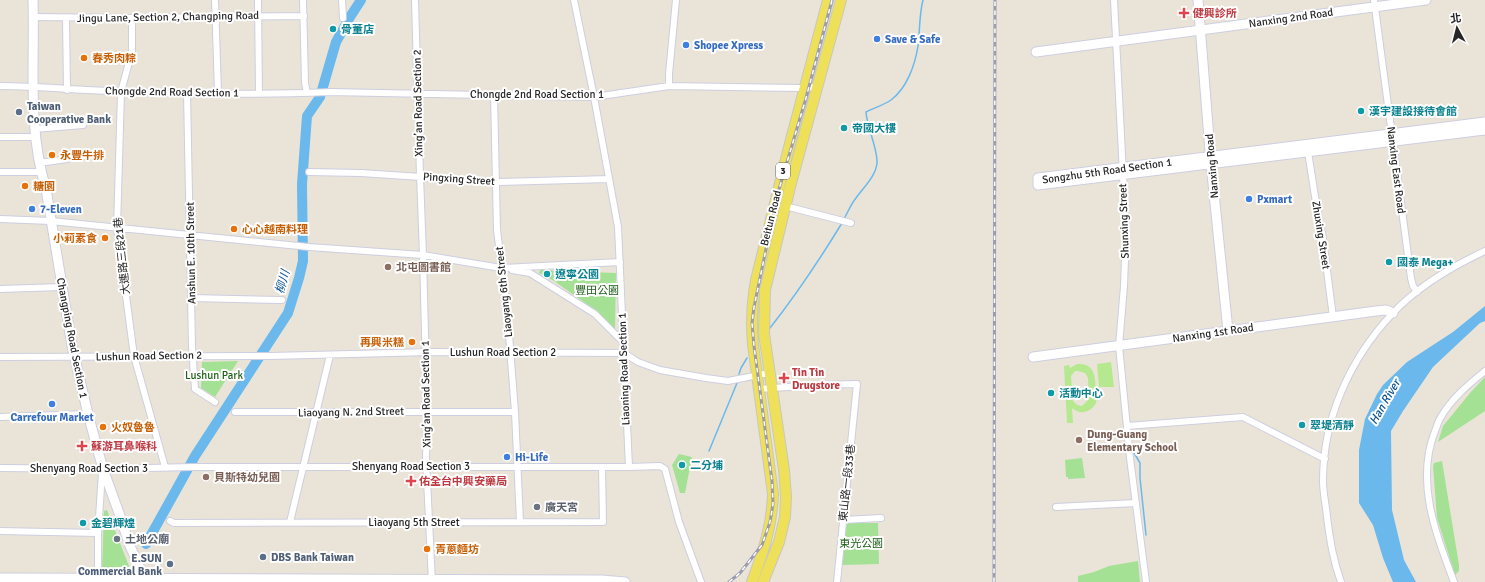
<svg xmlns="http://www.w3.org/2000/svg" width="1485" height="582" viewBox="0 0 1485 582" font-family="Signika,'Noto Sans TC',sans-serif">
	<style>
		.green { fill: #a4e194 }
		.pitch { fill: #b6e88f; fill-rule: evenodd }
		.water { fill: #6ab8ec }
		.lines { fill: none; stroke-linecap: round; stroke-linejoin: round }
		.stream { stroke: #6ab8ec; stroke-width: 1.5 }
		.river { stroke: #6ab8ec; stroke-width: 10 }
		.street-casing { stroke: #cdcee0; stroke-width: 8 }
		.secondary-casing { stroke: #cdcee0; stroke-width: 11 }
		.primary-casing { stroke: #c7c7c7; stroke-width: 12 }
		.street { stroke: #fff; stroke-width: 6 }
		.secondary { stroke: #fff; stroke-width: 9 }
		.primary { stroke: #eee058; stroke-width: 10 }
		.rail-casing { stroke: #9b9bb1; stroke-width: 3 }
		.rail { stroke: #fff; stroke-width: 1.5; stroke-dasharray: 4.5; stroke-linecap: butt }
		.health-dot { fill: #e0444e; stroke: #fff; stroke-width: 1.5 }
		.culture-dot { fill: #0f9aa8; stroke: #fff; stroke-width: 1.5 }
		.shop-dot { fill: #3f7fe0; stroke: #fff; stroke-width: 1.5 }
		.food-dot { fill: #e8710a; stroke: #fff; stroke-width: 1.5 }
		.service-dot { fill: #5c6f8a; stroke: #fff; stroke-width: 1.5 }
		.education-dot { fill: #8d6e63; stroke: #fff; stroke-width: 1.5 }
		.worship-dot { fill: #6b7280; stroke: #fff; stroke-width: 1.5 }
		.labels { text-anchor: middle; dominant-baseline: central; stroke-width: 4; stroke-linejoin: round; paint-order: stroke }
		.shield { fill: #fff; stroke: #686868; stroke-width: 1 }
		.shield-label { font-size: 10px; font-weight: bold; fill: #272727 }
		.health-label { font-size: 11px; font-weight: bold; fill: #be3a42; stroke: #fff; text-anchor: start }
		.street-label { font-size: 11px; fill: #272727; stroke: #fff }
		.culture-label { font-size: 11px; font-weight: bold; fill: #0d838f; stroke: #fff; text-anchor: start }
		.shop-label { font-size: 11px; font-weight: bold; fill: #366cbe; stroke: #fff; text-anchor: start }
		.food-label { font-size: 11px; font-weight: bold; fill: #c56008; stroke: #fff; text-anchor: start }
		.service-label { font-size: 11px; font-weight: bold; fill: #4e5e75; stroke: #fff; text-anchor: start }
		.education-label { font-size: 11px; font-weight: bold; fill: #785e54; stroke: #fff; text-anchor: start }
		.park-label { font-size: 11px; fill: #1f6119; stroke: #fff }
		.worship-label { font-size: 11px; font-weight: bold; fill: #5b616d; stroke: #fff; text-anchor: start }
		.water-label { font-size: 12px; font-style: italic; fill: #0e5393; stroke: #fff }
	</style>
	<rect width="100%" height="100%" fill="#eae4d8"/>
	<!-- green -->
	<path class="green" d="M540,270L616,273L615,331L598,312L554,281L539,273Z
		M238,361L215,397L201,388L202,362Z
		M1485,377V411L1438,442L1443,426L1470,393Z
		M679,454L692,457L685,493H680L672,465Z
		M1082,458L1085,478L1068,479V477H1066L1065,460Z
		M1442,461L1459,565V571L1455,575L1437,518L1433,466L1434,463Z
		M107,510L129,566V570L125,573H103L102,571L104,511Z
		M844,523H878L879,564L842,565Z
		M1138,561L1140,582H1078V576L1094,572L1109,566Z"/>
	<!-- pitch -->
	<path class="pitch" d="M1111,362L1114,387H1099L1097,364Z
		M1077,364C1095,363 1095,376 1096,391C1096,395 1097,400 1096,403C1091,413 1079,415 1072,408L1073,423H1067L1064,366L1069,365L1070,368ZM1078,371L1085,373L1088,378L1089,399L1082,406L1077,405L1073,401L1071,376L1075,371Z"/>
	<!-- water -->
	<path class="water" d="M1485,306V321L1480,323L1433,367L1403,411L1391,431L1392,510L1404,560L1416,582H1393L1383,558L1373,525L1359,503V450L1365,419L1377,394L1383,385L1407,362L1453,332Z"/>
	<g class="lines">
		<!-- stream -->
		<path class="stream" d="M844,219C848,212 851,204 856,198C863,188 876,176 877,163C878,149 867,128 866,112C874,108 884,105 891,100C907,88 915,65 918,46C920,31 919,15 923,0
			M770,328C796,295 820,259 842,223
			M739,374L741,368L747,358
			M709,451L737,383
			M1133,451L1140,463V478L1146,535"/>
		<!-- river -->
		<path class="river" d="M146,544L195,456L288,313L299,278L303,261L302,184L307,116L320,97L336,42L350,17L361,0"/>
		<defs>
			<path id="street" d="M215,0L218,93
				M258,0L259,93
				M303,0L305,83L307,93
				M342,0L343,18
				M415,0L420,176L423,255L427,411L426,459L432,582
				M574,0L594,97L618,227L629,467L660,466L665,469L679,522L701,582
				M1114,0L1126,232L1124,286L1119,346L1130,458L1146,582
				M1374,0L1411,278L1413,286L1417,292
				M33,17L132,18L304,16
				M66,18L67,90
				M132,18V51L121,92L117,228L134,356L165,467
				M0,86C38,86 75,90 112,91C184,94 257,95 329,92L594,97L669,86L804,88L817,87
				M669,86V74L676,0
				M187,93L192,347L195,389L215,402
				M494,95L497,230L507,309L515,412L520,522
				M34,129L83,125
				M0,137H35
				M1308,152L1320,228L1322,232L1333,317
				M39,163L67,159
				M0,172H41
				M309,172L361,173L496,182L609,179
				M785,206L851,223
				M0,219L51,221L309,247L423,255L501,268L620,262
				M512,270L530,273L595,314L622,341
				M0,289L62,287
				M191,298L282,300
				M0,357L270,356L432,352L624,353L638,362L660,370L706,378L728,381L769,373
				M758,389L818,385L857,384L837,582
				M235,412H515
				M0,417L88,414
				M1127,426L1243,417L1325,459
				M0,468L103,469L193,467H629
				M1056,507L1136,503
				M843,520L881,518
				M170,521L174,523L603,522L602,467
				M290,522L330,355
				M0,531L98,533
				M98,578V533L102,472
				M1341,582C1333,560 1330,540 1327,517C1326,505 1323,493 1323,481C1323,418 1350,359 1392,314C1416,288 1453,266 1485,251
				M1454,582C1436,534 1415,482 1435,431C1437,427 1438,421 1441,417C1451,399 1469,384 1485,371"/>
			<path id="secondary" d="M33,0C35,63 27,127 46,189L72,346L88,414L103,469L119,513L130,546L146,582
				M1198,0L1211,164L1228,331
				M1036,52L1426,0
				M1485,122L1038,178V185L1485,130
				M1033,357L1376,311L1386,310L1393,313
				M0,578L602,580L625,582"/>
			<path id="primary" d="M752,582C763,553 772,526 773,494L753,345C751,323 752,302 756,280L788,151L828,0
				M763,582L779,542L785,517L786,497L784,470L764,334L765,290L790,187L841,0"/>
		</defs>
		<!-- street casing -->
		<use href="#street" class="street-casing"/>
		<!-- secondary casing -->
		<use href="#secondary" class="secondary-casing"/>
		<!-- primary casing -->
		<use href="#primary" class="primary-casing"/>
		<!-- street -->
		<use href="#street" class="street"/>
		<!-- secondary -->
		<use href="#secondary" class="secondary"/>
		<!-- primary -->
		<use href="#primary" class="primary"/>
		<defs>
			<path id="rail" d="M729,582L740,573L762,545L770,522L773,504L772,481L754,346L752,323L754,307L777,196L806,98L832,0
				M994,582L995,0"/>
		</defs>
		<!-- rail casing -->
		<use href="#rail" class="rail-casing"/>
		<!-- rail -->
		<use href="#rail" class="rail"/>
	</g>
	<!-- markers -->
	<g class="health-dot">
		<path d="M1182 7h4v4h4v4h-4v4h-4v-4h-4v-4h4z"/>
		<path d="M782 372h4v4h4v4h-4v4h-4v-4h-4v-4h4z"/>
		<path d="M80 440h4v4h4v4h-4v4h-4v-4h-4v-4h4z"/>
		<path d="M409 475h4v4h4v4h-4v4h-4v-4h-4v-4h4z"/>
	</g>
	<g class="culture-dot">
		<circle cx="333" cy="29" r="4"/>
		<circle cx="1361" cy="111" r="4"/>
		<circle cx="844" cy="128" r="4"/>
		<circle cx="1389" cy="262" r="4"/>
		<circle cx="547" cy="274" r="4"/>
		<circle cx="1051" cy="393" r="4"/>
		<circle cx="1302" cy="425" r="4"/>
		<circle cx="682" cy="465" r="4"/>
		<circle cx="83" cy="523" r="4"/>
	</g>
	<g class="shop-dot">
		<circle cx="877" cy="39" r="4"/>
		<circle cx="686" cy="45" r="4"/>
		<circle cx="1249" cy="199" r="4"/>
		<circle cx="32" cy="209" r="4"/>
		<circle cx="52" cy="404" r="4"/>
		<circle cx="507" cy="457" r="4"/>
	</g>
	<g class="food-dot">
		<circle cx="84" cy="58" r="4"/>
		<circle cx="52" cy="155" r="4"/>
		<circle cx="25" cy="186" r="4"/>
		<circle cx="234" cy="229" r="4"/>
		<circle cx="105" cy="238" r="4"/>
		<circle cx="412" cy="342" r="4"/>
		<circle cx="103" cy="427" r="4"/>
		<circle cx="427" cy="549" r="4"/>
	</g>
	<g class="service-dot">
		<circle cx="19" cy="112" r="4"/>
		<circle cx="263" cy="557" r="4"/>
		<circle cx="170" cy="564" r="4"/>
	</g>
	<g class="education-dot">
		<circle cx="388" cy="267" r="4"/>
		<circle cx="1079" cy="440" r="4"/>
		<circle cx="206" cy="477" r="4"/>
	</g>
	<g class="worship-dot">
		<circle cx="537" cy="507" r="4"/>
		<circle cx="117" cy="539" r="4"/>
	</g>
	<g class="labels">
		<!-- shield labels -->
		<rect class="shield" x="776" y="163" width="14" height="16" rx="3"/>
		<g class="shield-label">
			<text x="783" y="171">3</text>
		</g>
		<!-- health labels -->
		<g class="health-label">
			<text x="1193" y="13">健興診所</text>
			<text x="792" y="372">Tin Tin<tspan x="792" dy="13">Drugstore</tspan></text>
			<text x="91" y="446">蘇游耳鼻喉科</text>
			<text x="419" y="481">佑全台中興安藥局</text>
		</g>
		<!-- street labels -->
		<g class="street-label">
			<text transform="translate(168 17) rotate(-1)">Jingu Lane, Section 2, Changping Road</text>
			<text transform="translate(1291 18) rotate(-8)">Nanxing 2nd Road</text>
			<text transform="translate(172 92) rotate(1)">Chongde 2nd Road Section 1</text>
			<text x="537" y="94">Chongde 2nd Road Section 1</text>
			<text transform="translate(418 103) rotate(-91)">Xing’an Road Section 2</text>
			<text transform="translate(1212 166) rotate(-95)">Nanxing Road</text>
			<text transform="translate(1396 170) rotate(83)">Nanxing East Road</text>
			<text transform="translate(1107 171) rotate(-8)">Songzhu 5th Road Section 1</text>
			<text transform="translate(459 179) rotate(4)">Pingxing Street</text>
			<text transform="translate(771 218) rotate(-76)">Beitun Road</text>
			<text transform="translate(1124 221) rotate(-92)">Shunxing Street</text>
			<text transform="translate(1321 235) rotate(81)">Zhuxing Street</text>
			<text transform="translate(191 253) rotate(-91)">Anshun E. 10th Street</text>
			<text transform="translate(122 256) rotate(-96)">大連路三段21巷</text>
			<text transform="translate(504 292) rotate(-96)">Liaoyang 6th Street</text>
			<text transform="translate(1213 333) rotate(-8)">Nanxing 1st Road</text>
			<text transform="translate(72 338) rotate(79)">Changping Road Section 1</text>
			<text x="503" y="352">Lushun Road Section 2</text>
			<text transform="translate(149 356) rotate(-1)">Lushun Road Section 2</text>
			<text transform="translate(624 369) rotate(-92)">Liaoning Road Section 1</text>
			<text transform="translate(426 394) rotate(-91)">Xing’an Road Section 1</text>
			<text transform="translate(351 412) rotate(-1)">Liaoyang N. 2nd Street</text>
			<text x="411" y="466">Shenyang Road Section 3</text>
			<text x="89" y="468">Shenyang Road Section 3</text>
			<text transform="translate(847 483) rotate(-84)">東山路一段33巷</text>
			<text x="414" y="522">Liaoyang 5th Street</text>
		</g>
		<!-- culture labels -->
		<g class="culture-label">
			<text x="341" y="29">骨董店</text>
			<text x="1369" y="111">漢宇建設接待會館</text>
			<text x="852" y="128">帝國大樓</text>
			<text x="1397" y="262">國泰 Mega+</text>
			<text x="555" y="274">遼寧公園</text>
			<text x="1059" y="393">活動中心</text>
			<text x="1310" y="425">翠堤清靜</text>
			<text x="690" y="465">二分埔</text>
			<text x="91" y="523">金碧輝煌</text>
		</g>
		<!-- shop labels -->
		<g class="shop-label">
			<text x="885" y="39">Save &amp; Safe</text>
			<text x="694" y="45">Shopee Xpress</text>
			<text x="1257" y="199">Pxmart</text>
			<text x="40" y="209">7-Eleven</text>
			<text x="52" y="417" text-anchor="middle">Carrefour Market</text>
			<text x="515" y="457">Hi-Life</text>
		</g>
		<!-- food labels -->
		<g class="food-label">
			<text x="92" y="58">春秀肉粽</text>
			<text x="60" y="155">永豐牛排</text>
			<text x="33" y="186">糖園</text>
			<text x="242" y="229">心心越南料理</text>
			<text x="97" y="238" text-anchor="end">小莉素食</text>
			<text x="404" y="342" text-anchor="end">再興米糕</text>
			<text x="111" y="427">火奴魯魯</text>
			<text x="435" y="549">青蔥麵坊</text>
		</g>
		<!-- service labels -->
		<g class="service-label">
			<text x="27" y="106">Taiwan<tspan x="27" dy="13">Cooperative Bank</tspan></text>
			<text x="271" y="557">DBS Bank Taiwan</text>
			<text x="162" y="558" text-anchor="end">E.SUN<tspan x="162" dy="13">Commercial Bank</tspan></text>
		</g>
		<!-- education labels -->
		<g class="education-label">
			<text x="396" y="267">北屯圖書館</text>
			<text x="1087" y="434">Dung-Guang<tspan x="1087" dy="13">Elementary School</tspan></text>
			<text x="214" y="477">貝斯特幼兒園</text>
		</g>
		<!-- park labels -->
		<g class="park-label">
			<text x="597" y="290">豐田公園</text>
			<text x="214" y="375">Lushun Park</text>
			<text x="861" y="543">東光公園</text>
		</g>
		<!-- worship labels -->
		<g class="worship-label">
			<text x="545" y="507">廣天宮</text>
			<text x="125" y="539">土地公廟</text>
		</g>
		<!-- water labels -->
		<g class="water-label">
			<text transform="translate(283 282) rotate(-74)">柳川</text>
			<text transform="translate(1385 402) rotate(-60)">Han River</text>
		</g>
	</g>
	<!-- north arrow -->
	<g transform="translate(1457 28) rotate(353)" stroke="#ffffff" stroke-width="3" paint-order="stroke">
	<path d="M0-3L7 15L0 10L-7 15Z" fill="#272727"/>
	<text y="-6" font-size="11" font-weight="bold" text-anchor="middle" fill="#272727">北</text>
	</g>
</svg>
